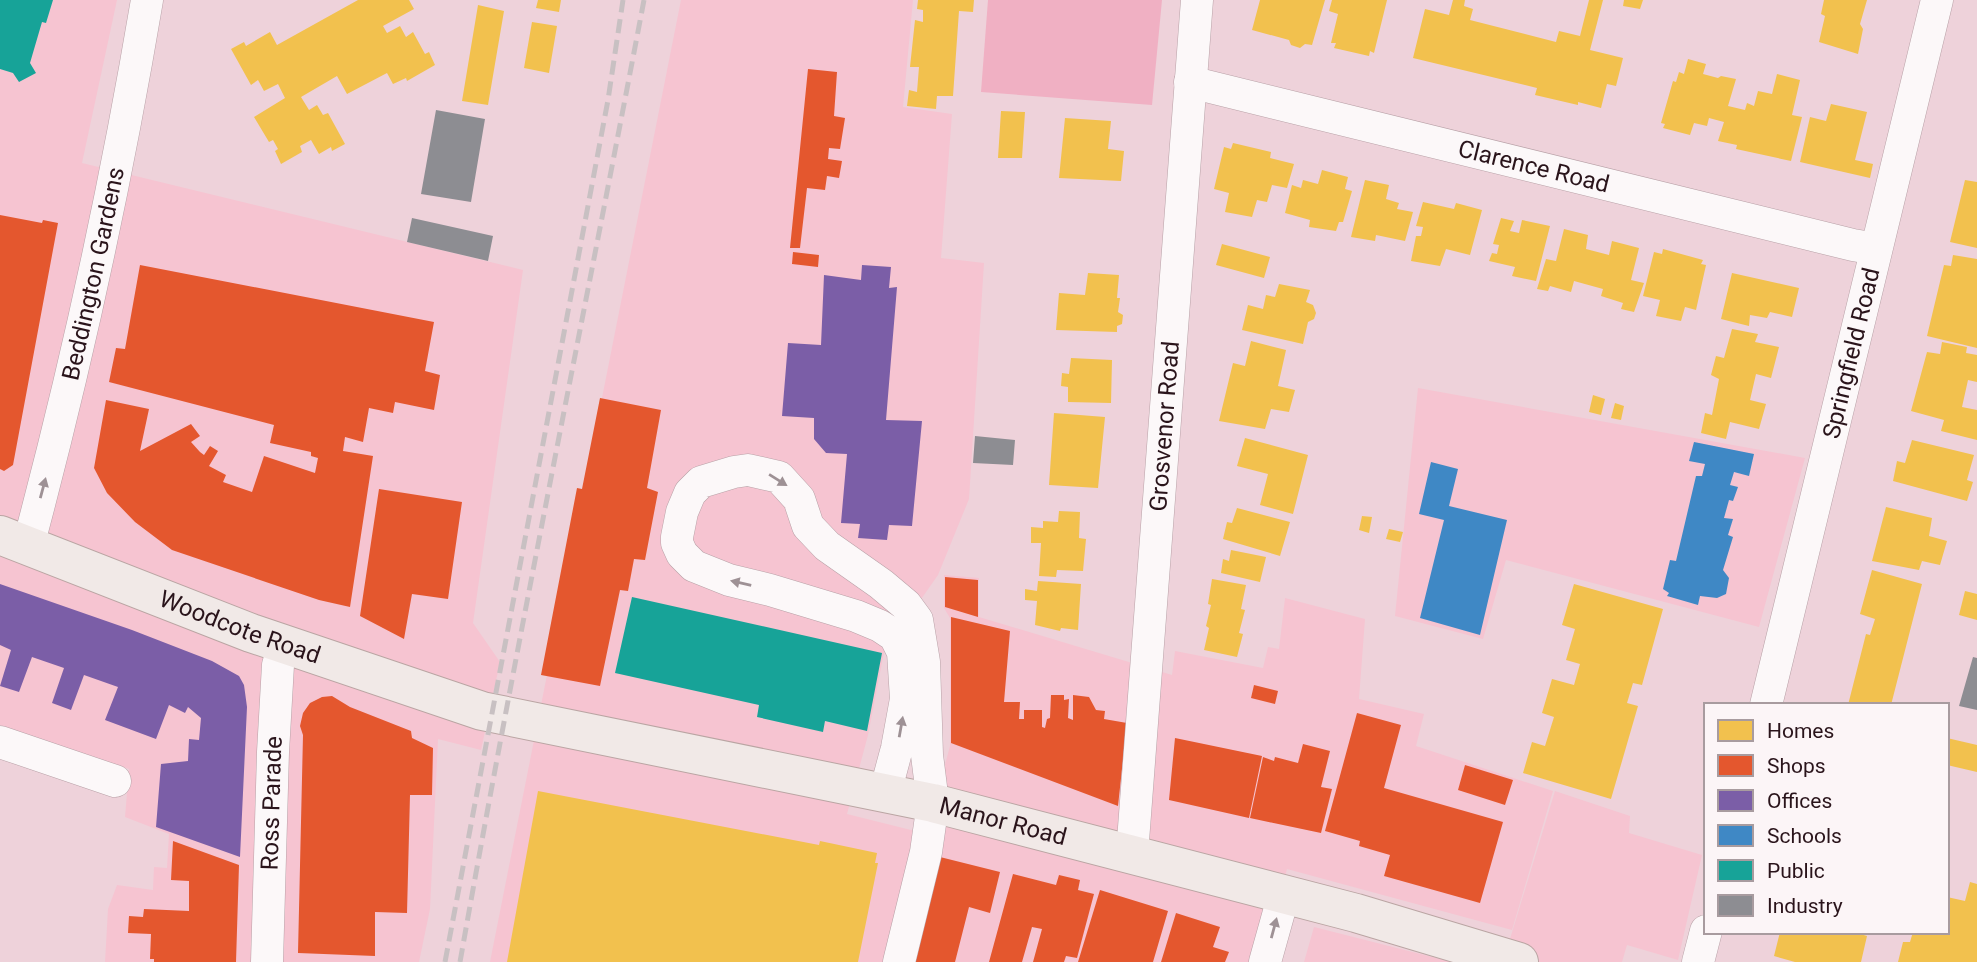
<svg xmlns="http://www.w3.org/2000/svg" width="1977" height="962" viewBox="0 0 1977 962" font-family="Roboto,sans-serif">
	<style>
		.built { fill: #f6c4d1 }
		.green { fill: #f0b0c3 }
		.homes { fill: #f2c14e }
		.shops { fill: #e4572e }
		.offices { fill: #7b5ea7 }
		.schools { fill: #3f88c5 }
		.public { fill: #17a398 }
		.industry { fill: #8d8d92 }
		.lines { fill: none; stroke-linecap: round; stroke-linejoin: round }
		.street-casing { stroke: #b8a1a7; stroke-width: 33 }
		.primary-casing { stroke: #baa5a3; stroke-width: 40 }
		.street { stroke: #fcf8f9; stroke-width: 32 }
		.primary { stroke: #f1e9e7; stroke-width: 38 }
		.rail { stroke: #c8c0c2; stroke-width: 5; stroke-dasharray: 14 7; stroke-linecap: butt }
		.oneway { fill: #9e9195 }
		.labels { text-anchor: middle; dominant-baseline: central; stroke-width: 7; stroke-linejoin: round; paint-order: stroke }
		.street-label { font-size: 24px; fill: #2a141b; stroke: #fcf5f7 }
	</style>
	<rect width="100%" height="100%" fill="#eed2da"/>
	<!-- built -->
	<path class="built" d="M0,0H117L82,163L523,270L473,623L500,662L481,750L438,739L430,909L419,962H105L108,909L117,885L153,890L154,867L167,868L169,834L125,817L129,769L0,725Z
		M681,0H913L903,107L952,114L941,258L984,263L969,499L938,575L884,652L868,735L847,814L915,831L885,962H490Z
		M1418,388L1805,458L1759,627L1506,560L1483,639L1395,616Z
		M944,575L979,578V617L1172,675L1175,651L1263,668L1268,647L1279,649L1285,598L1365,619L1359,699L1424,714L1416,746L1553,791L1512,930L1287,869L1261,962H907L942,776L950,746V618L944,608Z
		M1555,791L1630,816L1629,833L1702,855L1678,960L1627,945L1622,962H1503Z
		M1314,927L1452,962H1304Z"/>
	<!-- green -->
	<path class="green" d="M988,0H1162L1152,105L981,92Z"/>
	<!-- homes -->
	<path class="homes" d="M358,0H409L414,9L383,26L387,33L400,26L406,37L413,32L425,54L429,52L435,65L407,81L406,78L393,84L387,73L347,94L337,76L301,97L309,110L317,105L323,115L328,113L345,144L332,151L331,147L319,154L311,140L300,146L302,152L281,164L275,151L278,149L273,140L269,142L254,117L285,98L278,84L264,91L258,80L251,85L231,49L244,42L246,46L270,32L277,45Z
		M538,0H561L559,12L536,8Z
		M918,0H974L973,12L959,11L953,96H937L936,109L907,106L909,90L917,92L919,67H910L915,20L923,22V10L917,9Z
		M1260,0H1325L1312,45L1305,44L1300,48L1291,45L1289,40L1252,30Z
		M1332,0H1387L1374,53L1370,51L1369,56L1334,48L1336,43H1331L1338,14L1329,11Z
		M1453,0H1465L1464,6L1473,9L1470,20L1556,42L1559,31L1580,36L1589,0H1603L1590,50L1623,58L1616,86L1607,84L1601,108L1578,102V105L1535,95L1537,88L1413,58L1425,9L1449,15Z
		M1624,0H1643L1640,9L1623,6Z
		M1824,0H1867L1860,24L1863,29L1858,54L1819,42L1825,16L1821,14Z
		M478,5L504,11L488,105L462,101Z
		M532,22L557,26L549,73L524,68Z
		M1688,59L1706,64L1703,74L1718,78L1721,76L1736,79L1728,106L1745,110L1747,103L1754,106L1758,91L1772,94L1777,74L1800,80L1792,115L1802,117L1791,161L1736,149L1737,145L1718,141L1724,122L1709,118L1707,126L1694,123L1690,135L1663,128L1665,124L1661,123L1673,81L1676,82L1679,72L1684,74Z
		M1831,104L1867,112L1855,160L1873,164L1870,178L1800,162L1810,117L1826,121Z
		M1001,111L1025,112L1022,158H998Z
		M1065,118L1111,121L1108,149L1124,151L1121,181L1059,178Z
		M1233,143L1271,152L1270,158L1294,164L1287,188L1272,185L1267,202L1257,200L1252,217L1225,212L1229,193L1214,189L1224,147L1231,149Z
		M1322,170L1348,177L1345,189L1352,191L1343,222H1339L1336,231L1309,227L1310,220L1285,213L1292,185L1301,188L1303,180L1318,184Z
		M1365,180L1389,185L1386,199L1399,203L1397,209L1413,212L1405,241L1376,235L1375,241L1351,237Z
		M1965,180L1977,182V248L1950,242Z
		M1423,202L1454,209L1456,203L1482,210L1470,255L1446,249L1440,266L1411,261L1416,236H1421L1423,227L1416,226Z
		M1501,218L1514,221L1510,231L1519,233L1522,220L1550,226L1536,281L1512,276L1515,267L1489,261L1492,253L1497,254L1499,245L1493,244Z
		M1564,229L1588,235L1586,249L1609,255L1612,241L1639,248L1631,280L1644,283L1634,312L1621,309L1623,303L1601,296L1603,289L1574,281L1571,292L1550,286L1548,291L1537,289L1546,259L1556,261Z
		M1222,244L1270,257L1264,278L1216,265Z
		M1663,249L1703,260L1701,264L1706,265L1696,310L1685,307L1681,321L1656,316L1660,300L1643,296L1654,252L1662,254Z
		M1953,255L1977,259V348L1927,336L1944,265L1951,266Z
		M1088,273L1119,275L1117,298H1120L1118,312L1123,315L1122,324L1117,326V332L1056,330L1059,293L1085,295Z
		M1732,273L1799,288L1792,317L1770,312L1767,318L1750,315L1749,326L1721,319Z
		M1279,284L1310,290L1306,302L1313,305L1316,313L1314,319L1308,322L1303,344L1242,330L1248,305L1263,309L1266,295L1275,297Z
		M1732,329L1758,334L1755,342L1779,347L1771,378L1756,374L1750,400L1766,404L1759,429L1730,422L1726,439L1701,433L1705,413L1712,415L1719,379L1711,375L1716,356L1724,358Z
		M1251,341L1286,350L1278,386L1295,390L1289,412L1271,409L1265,429L1219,421L1233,363L1245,366Z
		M1942,342L1967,347L1966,353L1977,355V382L1968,380L1962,407L1977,410V440L1941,431L1944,420L1911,411L1927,352L1940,354Z
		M1071,358L1112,360L1111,403L1068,402V387L1061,386L1062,373L1069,374Z
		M1593,395L1605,399L1601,415L1589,412Z
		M1615,403L1624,406L1621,420L1611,418Z
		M1054,413L1105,417L1098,488L1049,485Z
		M1245,438L1308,455L1293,514L1260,505L1268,474L1237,466Z
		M1912,440L1974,455L1967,480L1973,482L1967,501L1893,481L1897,461L1905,463Z
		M1886,507L1932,518L1929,536L1947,541L1940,565L1922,561L1919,570L1872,561Z
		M1237,508L1290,522L1280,556L1223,539L1227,522L1232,523Z
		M1059,511L1080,512L1079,538L1086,539L1083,571L1057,570L1056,577L1039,576L1041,543H1031V527L1043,528V521L1058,522Z
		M1362,516L1372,517L1369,533L1359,530Z
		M1389,529L1403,532L1400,542L1386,539Z
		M1231,550L1266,557L1260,582L1221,573L1223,559L1229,561Z
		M1872,570L1922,584L1891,705H1848L1866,634L1870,635L1875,619L1860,614Z
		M1212,579L1246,585L1241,609L1245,610L1239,633L1243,634L1237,657L1204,650L1209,628L1206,626L1211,605L1208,604Z
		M1038,581L1081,584L1078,630L1061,628L1060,631L1035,625L1037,601L1025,600V589L1037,591Z
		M1574,584L1663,609L1642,685L1633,683L1627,703L1638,706L1611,799L1523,773L1532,742L1545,746L1554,717L1542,713L1552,679L1574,685L1580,664L1566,660L1575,629L1562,625Z
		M1965,591L1977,594V620L1959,615Z
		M1947,738L1977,745V772L1947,765Z
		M538,791L819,845L820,841L877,853L875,863H878L858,962H507Z
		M1970,882L1977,884V962H1898L1903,942H1910L1913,932H1947V897L1965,901Z
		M1780,932H1854L1867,936L1861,962H1795L1774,956Z"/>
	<!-- shops -->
	<path class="shops" d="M808,69L837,72L834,116L845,118L840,149L829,148L828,159L842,161L839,178L827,176L825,190L807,188L800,248H790Z
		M0,215L42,223L43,220L58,223L13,465L4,471L0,469Z
		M793,252L819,255L818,267L792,264Z
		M140,265L434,322L425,371L440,375L434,410L395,402L393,413L369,408L363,442L345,437L343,451L373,456L350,607L319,600L172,550L135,522L107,493L94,468L106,400L149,409L140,451L191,424L200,436L191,442L200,452L204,455L210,446L218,451L209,466L226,475L223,482L252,492L264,456L315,473L318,458L311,456V452L270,443L274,425L109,382L116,348L125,349Z
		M600,398L661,410L647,488L658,492L645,560L634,559L628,591L620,590L600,686L541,675L577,488L582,489Z
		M379,489L462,502L448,599L412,594L404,639L360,616Z
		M945,577L978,580V617L945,607Z
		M951,617L1010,631L1004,702H1020L1019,719H1024V710H1042V727L1045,728L1047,719L1050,718L1051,695H1064V700L1069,699L1068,718L1073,720V695L1089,697L1096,710L1105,711L1104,719L1127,723L1118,806L951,743Z
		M1254,685L1278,691L1275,704L1251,698Z
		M332,696L350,707L411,731L412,738L433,748L432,795H410L407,913L375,912V956L298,953L303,735L300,726L303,713L310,703L322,697Z
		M1357,713L1401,725L1384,788L1503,822L1480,903L1384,876L1390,855L1359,846L1360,841L1325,831Z
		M1175,738L1262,756L1249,818L1169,800Z
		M1303,744L1330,751L1321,787L1332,789L1321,833L1250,818L1263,757L1274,761L1275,757L1298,763Z
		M1465,765L1513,780L1505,805L1458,790Z
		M173,841L239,865L236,962H154V959H150L151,934L128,933L129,916L143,917L144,909L189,911V881L171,880Z
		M940,857L1000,872L990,913L969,907L955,962H914Z
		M1013,874L1056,885L1059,875L1080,880L1078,890L1094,894L1077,958L1066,956L1064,962H1033L1042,929L1032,927L1022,962H989Z
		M1100,890L1168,911L1153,962H1078Z
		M1176,913L1220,927L1213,947L1229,952L1225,962H1161Z"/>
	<!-- offices -->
	<path class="offices" d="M862,265L891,267L889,288L897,287L886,420L922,421L912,526L889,525L887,540L858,538L860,524L841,523L847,454L826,453L814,439V418L782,416L788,343L821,345L824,275L861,280Z
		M0,584L132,630L212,661L239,676L244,685L247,707L240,857L156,827L161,764L188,761L189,739L199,740L201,718L188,707L185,713L169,705L156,739L105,720L118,687L84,675L71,710L52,703L64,668L32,657L19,692L0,686L11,650L0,645Z"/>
	<!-- schools -->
	<path class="schools" d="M1694,442L1754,454L1749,476L1734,472L1730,485L1738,487L1733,501L1729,500L1724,518L1733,519L1728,535L1733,537L1723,570L1729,578L1726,594L1717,598L1700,596L1698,605L1667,596L1669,593L1663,589L1670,560L1676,561L1696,476H1702L1705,464L1689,461Z
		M1431,462L1458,469L1449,506L1507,520L1480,635L1420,618L1444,520L1419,514Z"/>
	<!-- public -->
	<path class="public" d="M0,0H53L46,23L42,22L30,63L36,73L19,82L13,73L0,69Z
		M632,597L882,653L867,731L825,721L823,732L757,717L759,705L615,673Z"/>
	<!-- industry -->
	<path class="industry" d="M436,110L485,119L471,202L421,194Z
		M412,218L493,236L488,261L407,242Z
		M975,436L1015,440L1013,465L973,463Z
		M1973,657L1977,658V710L1959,706Z"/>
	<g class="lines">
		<defs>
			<g id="street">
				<path id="s1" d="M1190,82L1853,245L1876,249"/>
				<path id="s2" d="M28,546C76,367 116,184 147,0"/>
				<path id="s3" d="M1766,705L1937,0"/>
				<path d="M0,742L115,781"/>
				<path d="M885,793L897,748L906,699L903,652L895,636L880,626L856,616L770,590L729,580L694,566L682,554L677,543V537L682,512L690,493L701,482L734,472L748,470L779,477L799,499L808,526L827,546L881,584L906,605L917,620L924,662L927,755L933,803L926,852L899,962"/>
				<path id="s4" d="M1132,854L1197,0"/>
				<path id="s5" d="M267,962L273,752L278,665L284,645"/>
				<path d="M1265,962L1284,894"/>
				<path d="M1698,962L1706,931"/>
			</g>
			<g id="primary">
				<path id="s6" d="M0,535L251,633L482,711L933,803L1356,913L1519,962"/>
			</g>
		</defs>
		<!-- street casing -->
		<use href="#street" class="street-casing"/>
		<!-- primary casing -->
		<use href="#primary" class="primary-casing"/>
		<!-- street -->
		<use href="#street" class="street"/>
		<!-- primary -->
		<use href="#primary" class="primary"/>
		<!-- rail -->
		<path class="rail" d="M445,962L608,100L623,0
			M460,962C517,640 583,321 644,0"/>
	</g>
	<!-- one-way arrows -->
	<defs><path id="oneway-solid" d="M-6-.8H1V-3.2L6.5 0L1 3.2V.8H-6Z" transform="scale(1.75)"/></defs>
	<g class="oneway">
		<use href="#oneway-solid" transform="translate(778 480) rotate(32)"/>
		<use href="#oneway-solid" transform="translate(43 488) rotate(-75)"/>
		<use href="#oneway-solid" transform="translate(741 583) rotate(-167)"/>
		<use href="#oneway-solid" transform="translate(901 727) rotate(-80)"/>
		<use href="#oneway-solid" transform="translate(1274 928) rotate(-75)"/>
	</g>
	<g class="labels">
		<!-- street labels -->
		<g class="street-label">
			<text stroke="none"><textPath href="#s1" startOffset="354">Clarence Road</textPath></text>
			<text stroke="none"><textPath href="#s2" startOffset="280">Beddington Gardens</textPath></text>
			<text stroke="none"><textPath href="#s3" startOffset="362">Springfield Road</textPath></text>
			<text stroke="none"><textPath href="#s4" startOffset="429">Grosvenor Road</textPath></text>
			<text stroke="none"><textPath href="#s6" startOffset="257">Woodcote Road</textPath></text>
			<text stroke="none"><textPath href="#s5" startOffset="159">Ross Parade</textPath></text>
			<text stroke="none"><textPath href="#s6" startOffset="1046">Manor Road</textPath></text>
		</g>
	</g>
	<!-- legend -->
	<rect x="1704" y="703" width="245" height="231" fill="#fcf5f7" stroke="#a89b9f" stroke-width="2"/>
	<rect x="1718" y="720" width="35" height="21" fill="#f2c14e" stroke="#a89b9f" stroke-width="2"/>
	<text x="1767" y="738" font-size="21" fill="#2a141b">Homes</text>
	<rect x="1718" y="755" width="35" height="21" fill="#e4572e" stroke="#a89b9f" stroke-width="2"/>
	<text x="1767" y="773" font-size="21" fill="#2a141b">Shops</text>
	<rect x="1718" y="790" width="35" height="21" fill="#7b5ea7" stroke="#a89b9f" stroke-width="2"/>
	<text x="1767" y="808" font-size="21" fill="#2a141b">Offices</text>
	<rect x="1718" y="825" width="35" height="21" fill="#3f88c5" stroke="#a89b9f" stroke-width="2"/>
	<text x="1767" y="843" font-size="21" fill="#2a141b">Schools</text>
	<rect x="1718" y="860" width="35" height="21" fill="#17a398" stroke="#a89b9f" stroke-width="2"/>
	<text x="1767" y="878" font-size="21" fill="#2a141b">Public</text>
	<rect x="1718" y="895" width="35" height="21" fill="#8d8d92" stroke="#a89b9f" stroke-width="2"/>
	<text x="1767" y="913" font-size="21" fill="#2a141b">Industry</text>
</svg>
